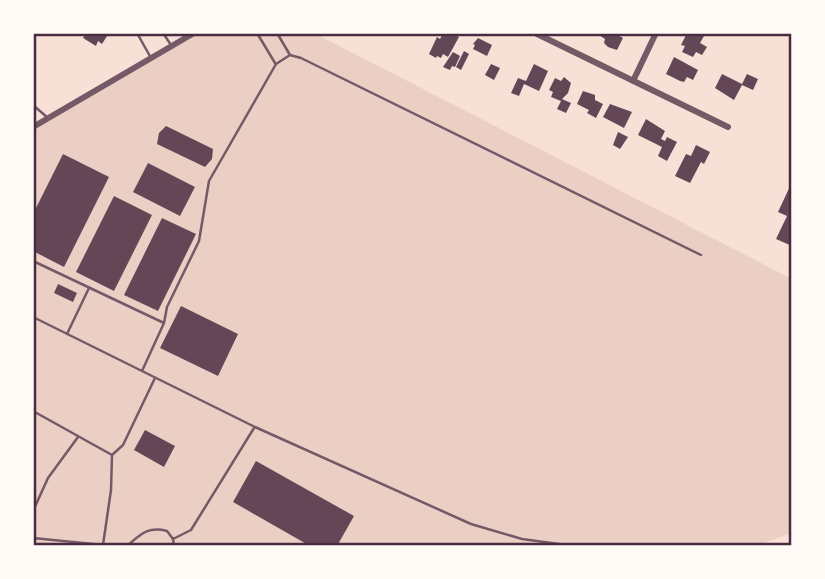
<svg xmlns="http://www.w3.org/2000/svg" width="825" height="579" viewBox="0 0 825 579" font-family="'Nunito Sans',sans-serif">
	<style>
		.green { fill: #ebcfc5 }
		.building { fill: #644757 }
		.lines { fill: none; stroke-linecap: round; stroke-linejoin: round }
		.service { stroke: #755966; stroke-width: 2.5 }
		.minor { stroke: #755966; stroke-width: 6 }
		.neatline { fill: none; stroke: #4a2c40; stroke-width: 2.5 }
	</style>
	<rect width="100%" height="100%" fill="#f7e1d7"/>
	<!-- green -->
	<path class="green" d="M194,33H314L792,279V533L755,546H33V127Z"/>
	<!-- building -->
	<path class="building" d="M86,33H109L102,44L98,41L96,46L83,38Z
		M443,33H452L459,37L448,57L443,54L441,58L437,56L436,58L429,54L437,37L440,39Z
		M596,33H614L623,38L617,50L608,47L604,43L605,39Z
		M689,33L704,36L700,43L707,47L702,55L696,52L693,57L682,52L685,46L681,45L686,35L688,36Z
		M478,38L492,45L487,56L473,49L475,45L473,44Z
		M464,51L469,54L461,70L456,67Z
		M453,52L460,56L455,67L452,66L450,70L443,67Z
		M674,57L698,70L693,80L687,77L684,82L680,81L666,74Z
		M491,64L500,68L494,80L485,75Z
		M534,64L548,71L539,91L524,84L519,96L511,93L518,78L526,81Z
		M722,74L742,84L747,74L758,79L753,90L742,85L734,100L715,88Z
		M564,77L571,83L568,93L562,99L571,103L566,113L557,109L561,101L551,97L553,92L549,90L555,78L561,81Z
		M583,91L595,95V100L603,104L596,118L587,113L589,110L577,104Z
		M610,104L632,112L624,128L603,117Z
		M646,119L665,131L661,139L665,141L667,137L677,142L667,161L658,156L662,147L638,135Z
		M166,126L213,149L212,159L205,167L157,144L159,133Z
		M618,132L628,137L620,149L613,145Z
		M696,145L710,152L704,164L701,162L690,183L675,176L686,154L691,156Z
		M63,154L109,177L64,267L33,251V214Z
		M148,163L195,187L180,216L133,192Z
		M792,182V246L776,239L787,216L778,212Z
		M114,196L152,215L114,291L76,272Z
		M162,218L196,234L158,311L124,295Z
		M58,284L77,293L73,302L54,293Z
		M181,306L238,334L218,376L160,348Z
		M145,430L175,446L164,467L134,450Z
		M256,461L354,516L337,546H310L233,502Z"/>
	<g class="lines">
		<!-- service -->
		<path class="service" d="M137,33L151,58
			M163,33L171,45
			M257,33L275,63
			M277,33L290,55
			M33,105L48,118
			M33,261L164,323
			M33,317L255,427L471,524L522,539L559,544
			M67,334L89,288
			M142,371L164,323L167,307L199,241L209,181L276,64L290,55L301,58L701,255
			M33,411L112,455L111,490L103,545
			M112,455L123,445L155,378
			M33,511L48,478L78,437
			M33,538L103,545
			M173,539L191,530L254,428
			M127,546C141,534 148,526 167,531L173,539L174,546"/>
		<!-- minor -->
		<path class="minor" d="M535,33L728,127
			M633,81L656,33
			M33,127L194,33"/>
	</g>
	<!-- border -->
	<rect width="825" height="579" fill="none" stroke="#fffaf5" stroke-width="70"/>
	<rect x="35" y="35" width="755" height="509" class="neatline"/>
</svg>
